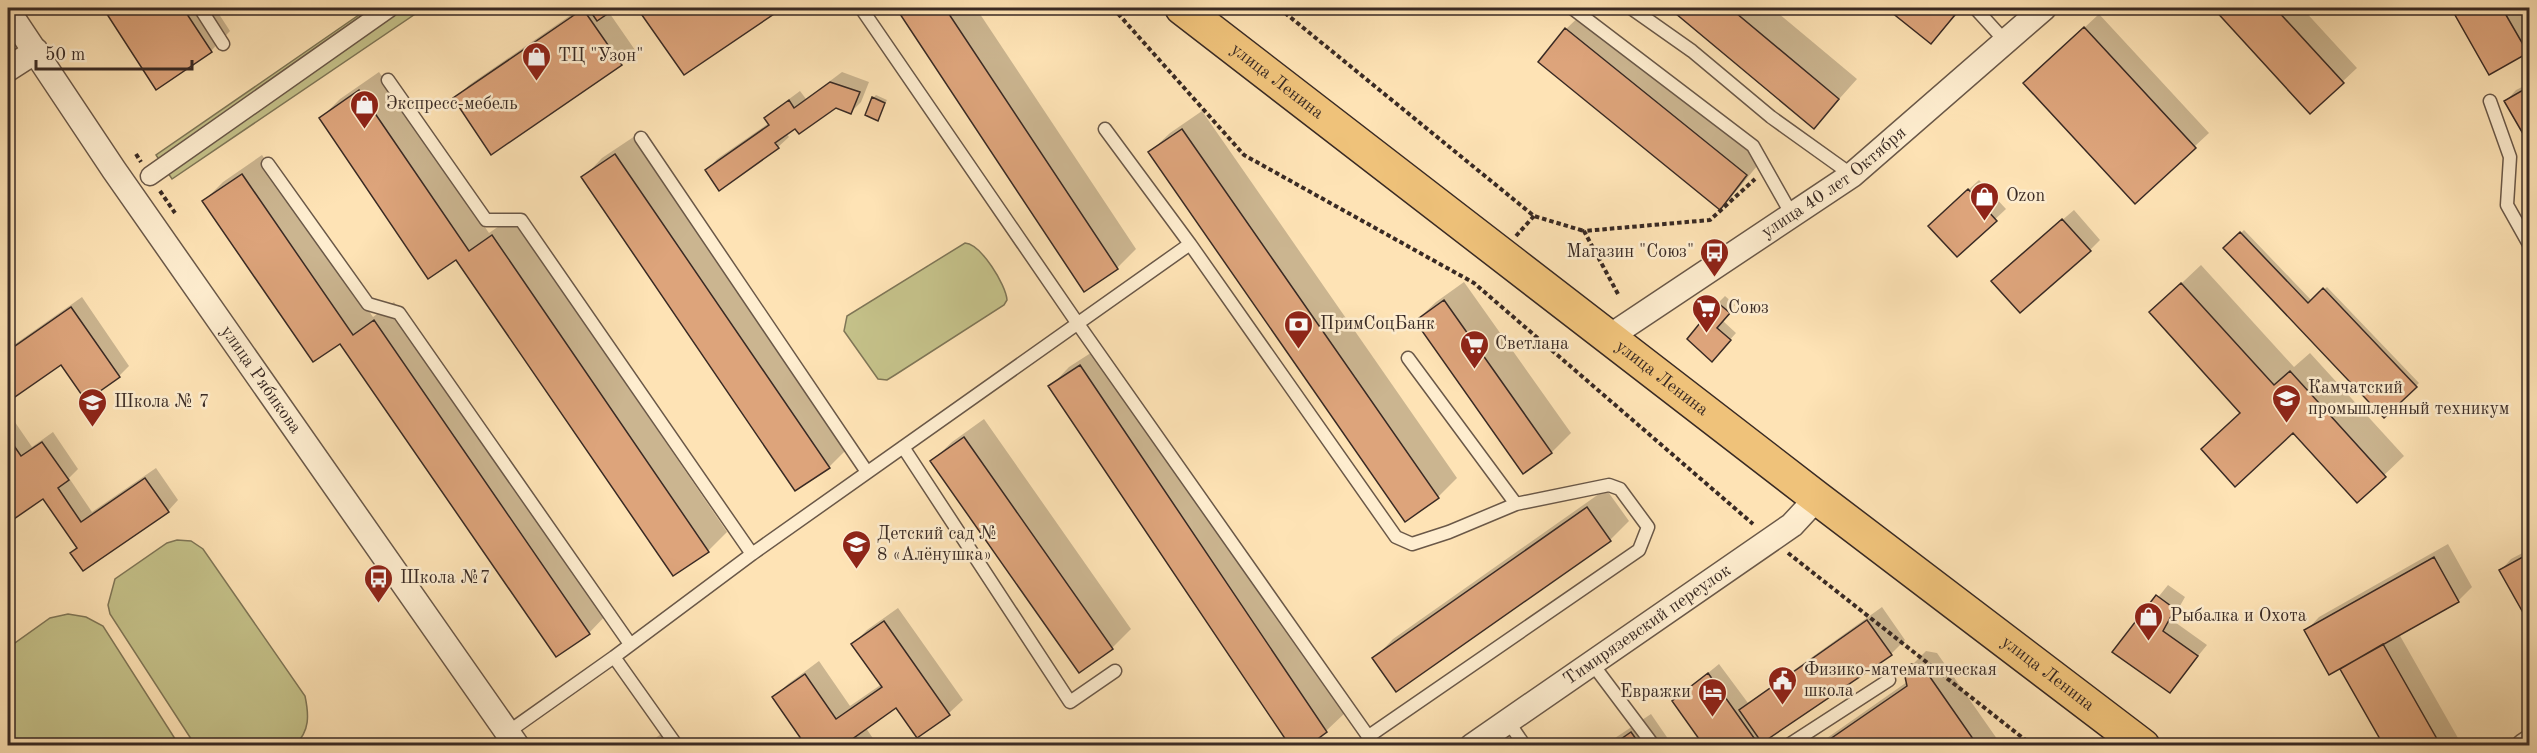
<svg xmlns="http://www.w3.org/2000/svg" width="2537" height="753" viewBox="0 0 2537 753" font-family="'Old Standard TT',serif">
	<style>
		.green { fill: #c5c28a; stroke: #7f7657; stroke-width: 1.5 }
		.shadow { fill: #0003 }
		.building { fill: #dda47b; stroke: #392a24; stroke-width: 1.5 }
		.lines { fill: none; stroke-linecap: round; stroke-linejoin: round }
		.service-casing { stroke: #6a5848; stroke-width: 15 }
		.pedestrian-casing { stroke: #6a5848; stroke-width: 21 }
		.minor-casing { stroke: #6a5848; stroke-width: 27 }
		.primary-casing { stroke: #392a24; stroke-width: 36 }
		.path { stroke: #392a24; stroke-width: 4; stroke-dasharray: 4.5 3; stroke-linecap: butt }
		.service { stroke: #feedcf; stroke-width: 12 }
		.pedestrian { stroke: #feedcf; stroke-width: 18 }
		.minor { stroke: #feedcf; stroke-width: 24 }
		.primary { stroke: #efc27a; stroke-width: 33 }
		.labels { text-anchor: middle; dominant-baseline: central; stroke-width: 5; stroke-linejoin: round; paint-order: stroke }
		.poi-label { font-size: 18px; fill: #392a24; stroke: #feedcf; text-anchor: start }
		.street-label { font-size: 18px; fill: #392a24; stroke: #feedcf }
	</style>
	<rect width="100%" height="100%" fill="#fee3b5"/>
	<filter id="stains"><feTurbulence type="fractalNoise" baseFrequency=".00333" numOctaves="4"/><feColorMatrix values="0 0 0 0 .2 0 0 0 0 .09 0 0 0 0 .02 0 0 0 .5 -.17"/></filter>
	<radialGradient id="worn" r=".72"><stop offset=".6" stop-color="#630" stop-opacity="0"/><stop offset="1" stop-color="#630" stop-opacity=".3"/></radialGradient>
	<!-- green -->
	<path class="green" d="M369,8H424L172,179L156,155Z
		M965,243C981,244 1006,285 1007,300L1004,305L895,375L887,380L878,379L844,331L847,316Z
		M177,540L191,541L203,549L305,696C309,715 310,731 295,745H195L110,614L108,605L115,579L167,543Z
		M68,614L86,617L103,626L179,745H12L8,738V648L50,618Z"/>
	<!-- shadow -->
	<path class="shadow" d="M105,8H215L230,31L211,51L156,88Z
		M581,8H613L608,11L635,50L621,63L492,153L455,99L469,85Z
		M639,8H780L684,73Z
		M898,8H976L1136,249L1117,268L1085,290Z
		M1671,8H1772L1857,79L1814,127Z
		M1889,8H1963L1931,42Z
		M2215,8H2302L2357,68L2310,112Z
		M2452,8H2519L2530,26V49L2489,73Z
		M1586,10L1766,155L1739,188L1720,208L1566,29Z
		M2099,14L2209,133L2135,202L2039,70Z
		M379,72L489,233L512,217L727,532L708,551L457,257L321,118L340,99Z
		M842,72L869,82L861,102L851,112L835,106L795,127L786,133L789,137L778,147L707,170L717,159L769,123L766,118L777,108L800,91L806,99Z
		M2530,83V143L2506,101L2516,90Z
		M876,95L887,100L878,119L873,98Z
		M1202,111L1457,478L1438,497L1150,152L1170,133Z
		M635,136L848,448L829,467L583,178L602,158Z
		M262,155L373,317L394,302L608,613L589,633L340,342L204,201L223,182Z
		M1979,180L2006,209L1957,255L1941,215Z
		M2074,210L2100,240L2090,250L2004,270Z
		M2244,230L2312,301L2327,287L2419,383L2385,416L2225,248Z
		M2201,265L2294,367L2310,353L2404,456L2357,501L2293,431L2242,412L2151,312Z
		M1464,282L1571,433L1552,452L1523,472L1416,321L1436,302Z
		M1725,296L1735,305L1723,321L1736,333L1712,360L1718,303Z
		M82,297L129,366L119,376L61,363L9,398L8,349Z
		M1100,347L1346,712L1326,731L1305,746L1050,387L1069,367Z
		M8,412L32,447L53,432L78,469L69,478L92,512L156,468L178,500L168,511L72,553L78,547L43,496L8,521V464L10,462L8,459Z
		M984,419L1131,629L1112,648L932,461L952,442Z
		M1606,489L1629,521L1610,540L1374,659L1393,639Z
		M2448,544L2472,587L2458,601L2399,634L2462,745L2386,746L2341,667L2306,631L2319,617Z
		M2530,549V622L2501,570L2511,559Z
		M2168,585L2185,597L2172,620L2207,645L2169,691L2114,652Z
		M1882,607L1905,640L1891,654L1755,746H1706L1674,701L1719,664L1748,703Z
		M898,608L963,700L949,713L917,736L896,705L866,728L878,746H808L774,697L788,684L819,661L850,706L882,684L853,644L867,630Z
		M1926,651L1937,653L2002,746H1820L1827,738L1907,682L1912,665Z
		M1651,714L1673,746H1607L1615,738Z
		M664,732L673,746H644Z"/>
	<!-- building -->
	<path class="building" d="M103,8H183L212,52L156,90Z
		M588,8H616L597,21Z
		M637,8H783L684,75Z
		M896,8H945L1118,269L1084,292Z
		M1669,8H1730L1839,99L1814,129Z
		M1886,8H1955L1959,10L1931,44Z
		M2213,8H2275L2344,83L2310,114Z
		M2451,8H2502L2528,53L2489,75Z
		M583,9L622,65L491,155L453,98Z
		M2084,27L2196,148L2135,204L2023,83Z
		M1565,28L1747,175L1720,210L1538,62Z
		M830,82L860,92L851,114L836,108L799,134L795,129L775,143L779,148L719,191L705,170L769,125L764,118L789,100L794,108Z
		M2530,86V146L2504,101Z
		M359,90L469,251L492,235L709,552L673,576L456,260L428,279L319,118Z
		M872,97L885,103L878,121L865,115Z
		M1182,129L1439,498L1405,522L1148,152Z
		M615,154L830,468L795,491L581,177Z
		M242,174L353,335L374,320L590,634L556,657L340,344L313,362L202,201Z
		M1968,189L1997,221L1957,257L1928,226Z
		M2062,219L2091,251L2020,313L1991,281Z
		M2240,232L2308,303L2323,288L2417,387L2384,418L2223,248Z
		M2181,283L2274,385L2290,371L2386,477L2357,503L2293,433L2235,487L2201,449L2240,413L2149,312Z
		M1444,300L1552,453L1523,474L1415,321Z
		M1717,302L1730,313L1717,328L1731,340L1712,362L1687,339Z
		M71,307L120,377L86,401L61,365L9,401L8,351Z
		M1080,365L1327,732L1308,746H1290L1048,386Z
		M8,437L21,456L42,442L69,480L58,488L81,522L145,478L169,512L83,571L70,553L77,548L43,499L8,523Z
		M964,437L1113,649L1079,673L930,461Z
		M1587,507L1611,541L1396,692L1372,658Z
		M2530,553V625L2499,570Z
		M2434,557L2459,602L2329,675L2304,630Z
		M2156,595L2175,609L2163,631L2198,656L2170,693L2112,652Z
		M1867,620L1892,655L1762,743L1739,710Z
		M884,621L950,715L917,738L896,708L851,740L855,746H806L772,697L805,674L836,719L882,687L851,644Z
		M2383,644L2441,746H2384L2340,669Z
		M1911,664L1923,667L1978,746H1820L1907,686L1904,672Z
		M1708,673L1759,745L1704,746L1672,701Z
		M1631,732L1641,746H1611Z"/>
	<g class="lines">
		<defs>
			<path id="service" d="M200,8L223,44
				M861,8L1078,324L1375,746
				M1572,8L1753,146L1792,215
				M1631,8L1692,51L1771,117L1852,175
				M1975,8L2005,41
				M388,80L486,220H521L752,554
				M2490,101L2510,157L2507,205L2530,246
				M1105,129L1190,244
				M641,138L867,472
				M268,164L368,304L399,313L630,644
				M1408,358L1516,504
				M903,447L1070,702L1115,671
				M614,657L677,746
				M1591,662L1654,746
				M1507,720L1525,746
				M508,732L614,657L752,554L1190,244L1396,537L1412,544L1449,532L1516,504L1609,485L1620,489L1648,527L1639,550L1369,736
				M1787,746L1889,680"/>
			<path id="pedestrian" d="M150,176L389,8"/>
			<g id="minor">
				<path id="s1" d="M8,11L114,170L517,746"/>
				<path d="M8,69L36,51"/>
				<path id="s2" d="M1609,337L1852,175L2044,8"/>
				<path id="s3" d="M1472,746L1792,525L1817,498"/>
				<path d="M2524,746L2530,742"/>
			</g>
			<g id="primary">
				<path id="s4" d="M1182,8L1817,498L2143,746"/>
			</g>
		</defs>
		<!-- service casing -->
		<use href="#service" class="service-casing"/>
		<!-- pedestrian casing -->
		<use href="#pedestrian" class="pedestrian-casing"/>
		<!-- minor casing -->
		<use href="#minor" class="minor-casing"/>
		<!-- primary casing -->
		<use href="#primary" class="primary-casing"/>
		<!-- path -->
		<path class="path" d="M1113,8L1244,155L1474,283L1753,524
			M1279,8L1534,216L1584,231
			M136,154L141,162
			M160,191L175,213
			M1516,236L1534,216
			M1618,294L1584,231L1710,220L1755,179
			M1788,553L2033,746"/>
		<!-- service -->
		<use href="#service" class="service"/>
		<!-- pedestrian -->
		<use href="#pedestrian" class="pedestrian"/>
		<!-- minor -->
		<use href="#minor" class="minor"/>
		<!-- primary -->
		<use href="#primary" class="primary"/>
	</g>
	<!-- icons -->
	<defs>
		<symbol id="shop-pin" viewBox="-11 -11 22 30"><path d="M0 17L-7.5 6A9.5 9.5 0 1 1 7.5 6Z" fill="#8f2418" stroke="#feedcf"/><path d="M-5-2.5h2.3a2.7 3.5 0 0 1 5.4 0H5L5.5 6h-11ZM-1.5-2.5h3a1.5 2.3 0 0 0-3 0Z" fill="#fff"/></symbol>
		<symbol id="bus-pin" viewBox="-11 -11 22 30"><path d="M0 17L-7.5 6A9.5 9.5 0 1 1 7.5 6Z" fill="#8f2418" stroke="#feedcf"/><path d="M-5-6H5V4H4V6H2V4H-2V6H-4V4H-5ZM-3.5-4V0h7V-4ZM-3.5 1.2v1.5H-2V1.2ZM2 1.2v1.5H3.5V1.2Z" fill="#fff"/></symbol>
		<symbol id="supermarket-pin" viewBox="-11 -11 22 30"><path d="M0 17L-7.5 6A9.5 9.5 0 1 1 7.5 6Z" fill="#8f2418" stroke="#feedcf"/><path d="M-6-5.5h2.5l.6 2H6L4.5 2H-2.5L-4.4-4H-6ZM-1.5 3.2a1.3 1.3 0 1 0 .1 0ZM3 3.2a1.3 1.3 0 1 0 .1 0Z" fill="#fff"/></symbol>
		<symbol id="bank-pin" viewBox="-11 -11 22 30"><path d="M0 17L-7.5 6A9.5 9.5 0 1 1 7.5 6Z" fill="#8f2418" stroke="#feedcf"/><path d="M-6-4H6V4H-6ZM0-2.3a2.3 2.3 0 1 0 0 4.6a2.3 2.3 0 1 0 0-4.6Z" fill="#fff"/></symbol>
		<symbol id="university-pin" viewBox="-11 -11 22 30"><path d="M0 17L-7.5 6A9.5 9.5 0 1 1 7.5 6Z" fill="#8f2418" stroke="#feedcf"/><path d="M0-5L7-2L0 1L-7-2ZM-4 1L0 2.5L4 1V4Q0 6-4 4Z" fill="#fff"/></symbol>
		<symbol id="school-pin" viewBox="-11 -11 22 30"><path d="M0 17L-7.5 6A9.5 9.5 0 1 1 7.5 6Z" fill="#8f2418" stroke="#feedcf"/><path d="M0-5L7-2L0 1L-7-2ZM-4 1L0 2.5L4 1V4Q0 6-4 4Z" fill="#fff"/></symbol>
		<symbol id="civic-pin" viewBox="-11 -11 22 30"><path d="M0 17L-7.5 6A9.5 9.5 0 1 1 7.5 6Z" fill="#8f2418" stroke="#feedcf"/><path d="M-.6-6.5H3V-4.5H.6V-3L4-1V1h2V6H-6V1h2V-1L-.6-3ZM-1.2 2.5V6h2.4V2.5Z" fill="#fff"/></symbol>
		<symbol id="hotel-pin" viewBox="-11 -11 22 30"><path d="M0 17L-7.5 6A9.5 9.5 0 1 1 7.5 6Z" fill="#8f2418" stroke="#feedcf"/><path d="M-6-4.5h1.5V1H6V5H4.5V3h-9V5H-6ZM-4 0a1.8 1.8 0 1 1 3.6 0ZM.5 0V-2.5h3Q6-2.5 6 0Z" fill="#fff"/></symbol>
	</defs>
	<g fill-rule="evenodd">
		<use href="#shop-pin" x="520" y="40" width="33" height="45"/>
		<use href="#shop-pin" x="348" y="88" width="33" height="45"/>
		<use href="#shop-pin" x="1968" y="180" width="33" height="45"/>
		<use href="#bus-pin" x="1698" y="236" width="33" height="45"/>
		<use href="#supermarket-pin" x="1690" y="292" width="33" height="45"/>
		<use href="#bank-pin" x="1282" y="308" width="33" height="45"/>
		<use href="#supermarket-pin" x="1458" y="328" width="33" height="45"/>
		<use href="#university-pin" x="2270" y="382" width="33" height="45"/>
		<use href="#school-pin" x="76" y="386" width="33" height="45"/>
		<use href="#school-pin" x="840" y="528" width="33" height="45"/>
		<use href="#bus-pin" x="362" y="562" width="33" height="45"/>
		<use href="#shop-pin" x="2132" y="600" width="33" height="45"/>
		<use href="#civic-pin" x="1766" y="664" width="33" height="45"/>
		<use href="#hotel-pin" x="1696" y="676" width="33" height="45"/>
	</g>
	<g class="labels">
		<!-- poi labels -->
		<g class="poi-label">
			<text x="558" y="56">ТЦ "Узон"</text>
			<text x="386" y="104">Экспресс-мебель</text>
			<text x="2006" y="196">Ozon</text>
			<text x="1694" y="252" text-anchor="end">Магазин "Союз"</text>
			<text x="1728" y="308">Союз</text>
			<text x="1320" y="324">ПримСоцБанк</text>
			<text x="1495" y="344">Светлана</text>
			<text x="2308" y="388">Камчатский<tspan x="2308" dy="21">промышленный техникум</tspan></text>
			<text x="114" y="402">Школа № 7</text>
			<text x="877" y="534">Детский сад №<tspan x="877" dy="21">8 «Алёнушка»</tspan></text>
			<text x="400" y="578">Школа №7</text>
			<text x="2170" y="616">Рыбалка и Охота</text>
			<text x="1804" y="670">Физико-математическая<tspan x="1804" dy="21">школа</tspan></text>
			<text x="1691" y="692" text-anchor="end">Евражки</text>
		</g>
		<!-- street labels -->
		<g class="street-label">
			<text stroke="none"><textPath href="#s4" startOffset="120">улица Ленина</textPath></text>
			<text stroke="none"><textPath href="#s2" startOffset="273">улица 40 лет Октября</textPath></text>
			<text stroke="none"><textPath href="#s4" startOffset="606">улица Ленина</textPath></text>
			<text stroke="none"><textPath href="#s1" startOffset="447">улица Рябикова</textPath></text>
			<text stroke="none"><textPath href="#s3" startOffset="213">Тимирязевский переулок</textPath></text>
			<text stroke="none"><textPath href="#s4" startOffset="1092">улица Ленина</textPath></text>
		</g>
	</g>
	<!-- margin -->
	<rect width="2537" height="753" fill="none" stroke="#fee3b5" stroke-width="30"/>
	<rect x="9" y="9" width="2519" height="735" fill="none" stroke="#392a24" stroke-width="3"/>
	<rect x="15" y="15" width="2507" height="723" fill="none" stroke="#392a24" stroke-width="1.5"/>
	<!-- scale -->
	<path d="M36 60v9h156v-9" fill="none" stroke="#392a24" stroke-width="3"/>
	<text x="45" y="60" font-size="18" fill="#392a24" stroke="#feedcf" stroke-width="4.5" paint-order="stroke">50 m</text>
	<rect width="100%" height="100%" filter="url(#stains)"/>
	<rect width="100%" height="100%" fill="url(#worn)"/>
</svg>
